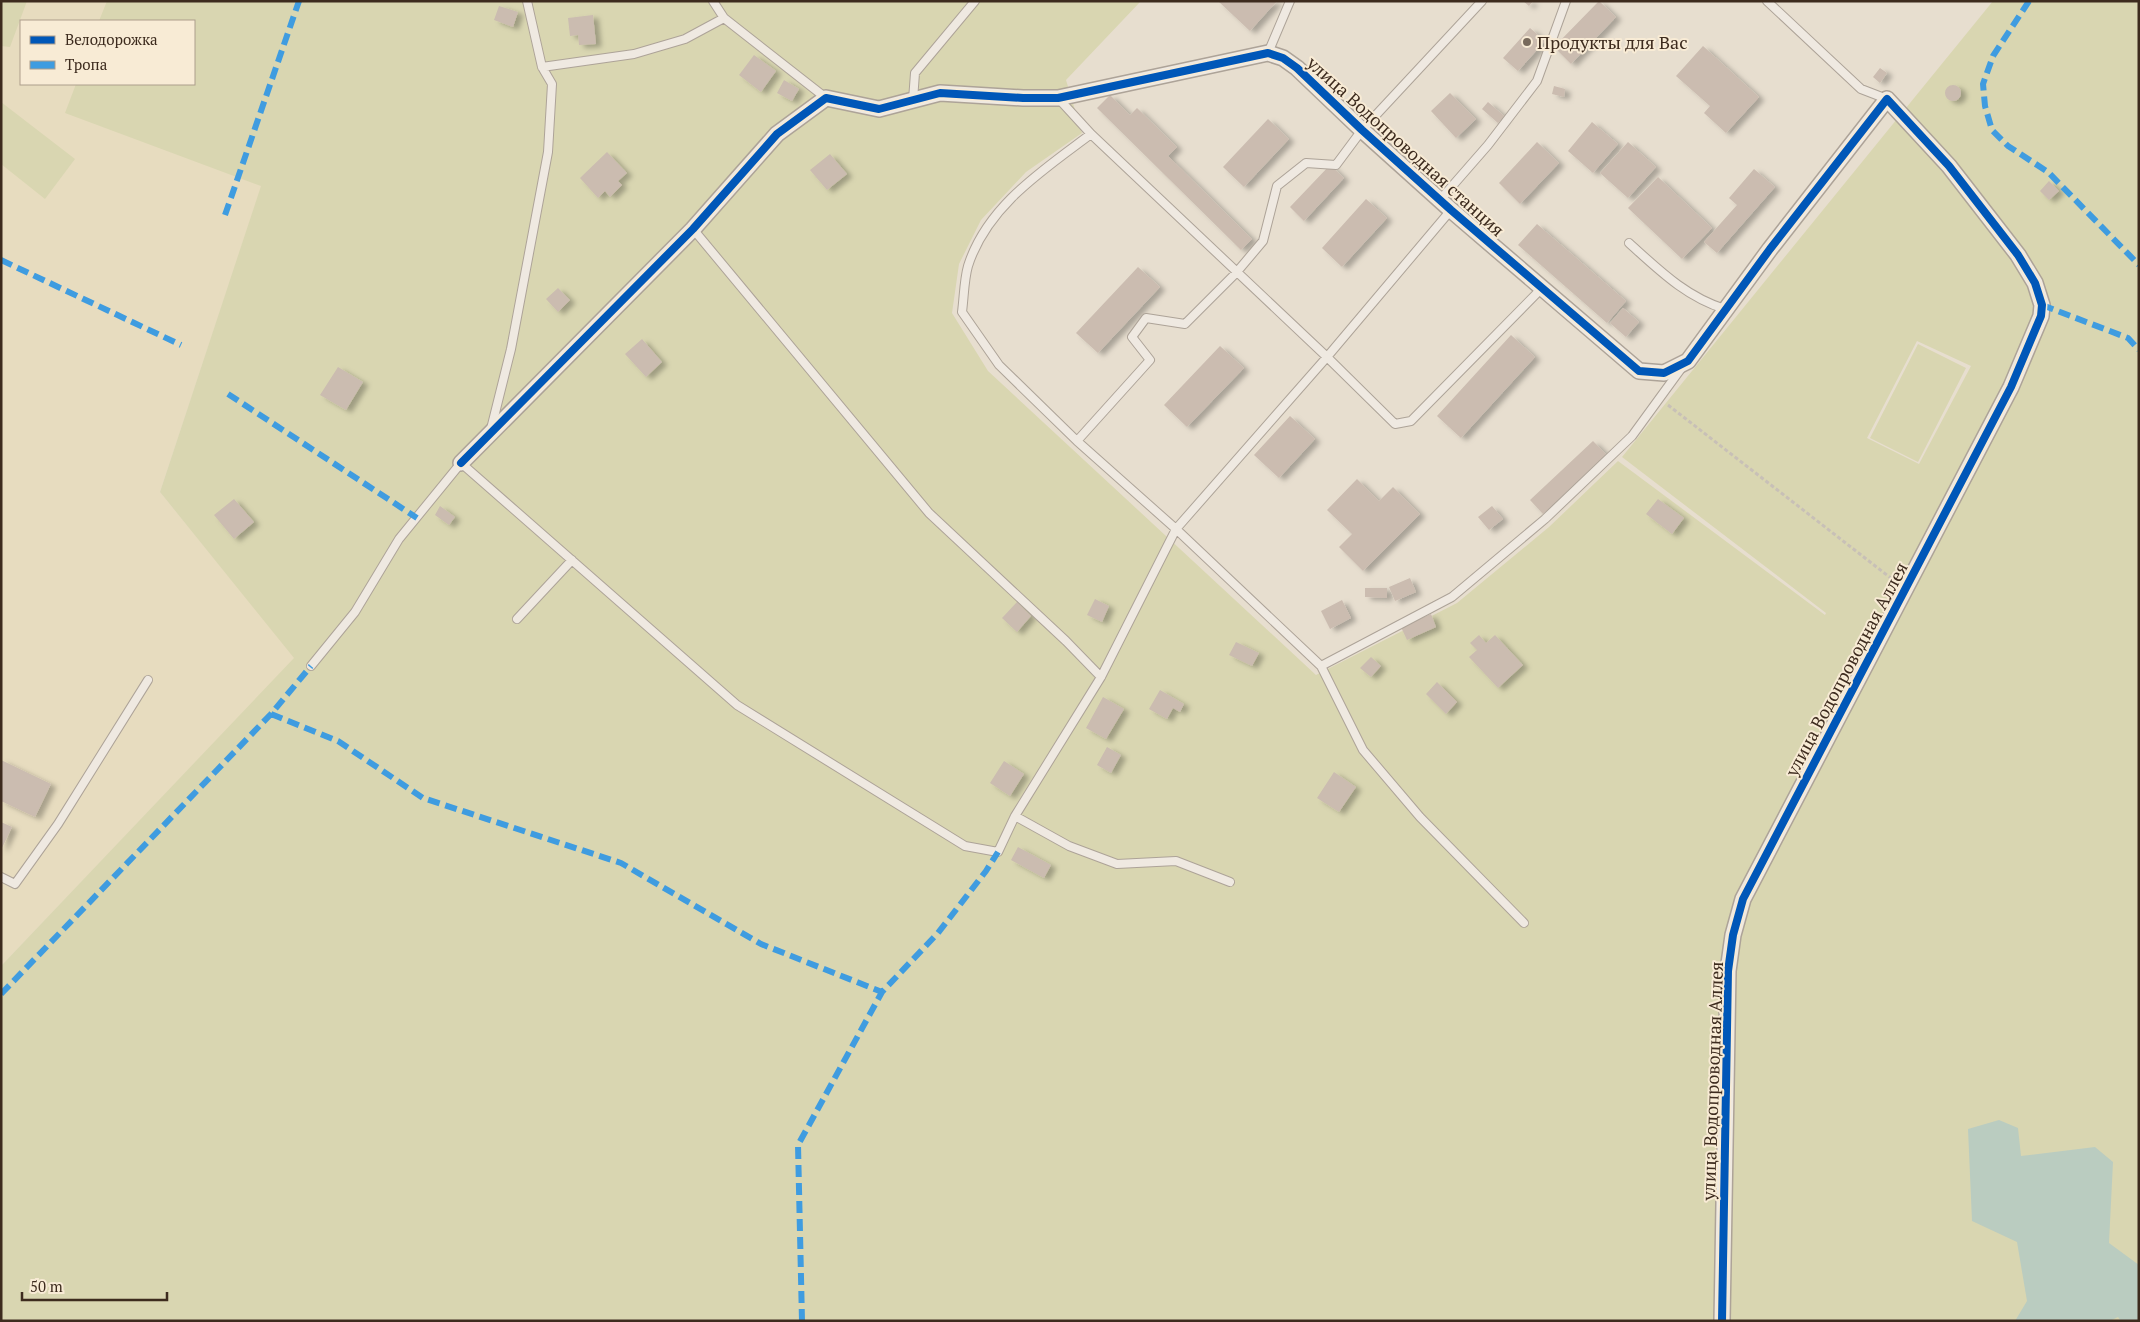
<svg xmlns="http://www.w3.org/2000/svg" width="2140" height="1322" viewBox="0 0 2140 1322" font-family="'PT Serif',serif">
	<style>
		.farmland { fill: #e7dcbf; fill-rule: evenodd }
		.green { fill: #d9d6b1; fill-rule: evenodd }
		.water { fill: #baccc0 }
		.building { fill: #cbbcb0; filter: url(#shadow) }
		.lines { fill: none; stroke-linecap: round; stroke-linejoin: round }
		.service-casing { stroke: #ada398; stroke-width: 10 }
		.minor-casing { stroke: #ada398; stroke-width: 18 }
		.path { stroke: #c8c0b7; stroke-width: 3; stroke-dasharray: 4 2.5; stroke-linecap: butt }
		.service { stroke: #efe9e1; stroke-width: 8 }
		.minor { stroke: #efe9e1; stroke-width: 15 }
		.quiet { stroke: #3f9ce0; stroke-width: 6; stroke-dasharray: 12 6; stroke-linecap: butt }
		.cycleway-casing { stroke: #f8ebd5; stroke-width: 11 }
		.cycleway { stroke: #0057b8; stroke-width: 8 }
		.poi-dot { fill: #786a5c; stroke: #f8ebd5; stroke-width: 2 }
		.labels { text-anchor: middle; dominant-baseline: central; stroke-width: 4; stroke-linejoin: round; paint-order: stroke }
		.poi-label { font-size: 18px; fill: #3d2b1e; stroke: #f8ebd5; text-anchor: start }
		.street-label { font-size: 18px; fill: #3d2b1e; stroke: #f8ebd5 }
	</style>
	<defs>
		<filter id="shadow"><feDropShadow dx="5.5" dy="3" stdDeviation="2.5" flood-color="#0004"/></filter>
	</defs>
	<rect width="100%" height="100%" fill="#e7decf"/>
	<!-- farmland -->
	<path class="farmland" d="M1,1H323L160,492L295,658L1,966ZM21,21H194V84H21Z"/>
	<!-- green -->
	<path class="green" d="M1,1H27L10,47L1,46Z
		M107,1H1141L1066,80L1082,133L1026,172L981,220L959,264L952,313L988,371L1316,675L1457,603L1549,527L1618,461L1825,615L1826,613L1622,457L1993,1H2139V1321H1V966L294,658L160,492L261,186L65,113L76,84H194V21H99ZM1917,341L1971,366L1919,464L1867,438Z
		M1,102L75,159L45,199L1,164Z
		M1918,344L1966,368L1918,462L1870,438Z"/>
	<!-- water -->
	<path class="water" d="M1999,1120L2018,1128L2021,1156L2095,1147L2113,1162L2109,1243L2139,1265V1321H2121L2118,1317L2110,1321H2015L2027,1301L2017,1242L1972,1221L1968,1129Z"/>
	<!-- building -->
	<path class="building" d="M1218,1H1277L1250,31Z
		M1523,1H1533L1529,6Z
		M1599,1L1616,17L1571,64L1554,47Z
		M499,6L518,12L513,27L494,20Z
		M593,15L596,44L579,45L578,35L570,36L568,18Z
		M1530,28L1545,41L1518,71L1503,58Z
		M1703,46L1759,97L1726,133L1704,113L1710,106L1676,76Z
		M754,55L776,71L761,92L739,75Z
		M1880,68L1887,73L1880,83L1873,77Z
		M784,80L799,89L792,101L777,93Z
		M1945 93a8 8 0 1 1 16 0a8 8 0 1 1-16 0Z
		M1554,86L1565,89L1564,97L1552,94Z
		M1450,93L1476,119L1456,138L1431,111Z
		M1110,95L1130,115L1137,108L1177,147L1168,156L1252,239L1241,250L1097,108Z
		M1488,102L1504,116L1498,123L1482,109Z
		M1268,119L1289,139L1244,187L1223,167Z
		M1592,122L1618,144L1593,173L1568,151Z
		M1537,142L1559,163L1520,204L1499,183Z
		M1628,142L1656,167L1628,198L1600,173Z
		M607,152L627,173L618,181L622,185L610,197L605,191L598,198L580,178Z
		M830,154L847,174L827,190L810,170Z
		M1330,165L1344,178L1304,221L1290,207Z
		M1754,169L1775,187L1717,253L1704,242L1737,205L1729,198Z
		M1658,177L1712,228L1682,259L1628,208Z
		M2049,181L2059,191L2049,200L2040,191Z
		M1366,199L1387,218L1342,267L1322,248Z
		M1537,224L1626,301L1607,323L1518,245Z
		M1138,267L1160,287L1098,353L1076,333Z
		M558,288L570,300L558,312L546,299Z
		M1623,308L1639,322L1626,337L1610,323Z
		M1511,335L1535,357L1461,438L1437,416Z
		M642,339L662,362L646,377L625,354Z
		M1220,346L1244,368L1187,427L1164,405Z
		M338,367L363,382L346,410L320,395Z
		M1290,416L1315,439L1279,478L1254,455Z
		M1593,441L1606,454L1543,514L1530,500Z
		M1357,479L1379,501L1393,487L1420,514L1363,571L1339,547L1352,534L1327,510Z
		M234,499L254,522L234,539L214,515Z
		M1658,499L1684,518L1672,534L1646,514Z
		M440,506L455,517L449,525L435,515Z
		M1492,506L1503,519L1489,530L1478,517Z
		M1410,578L1416,592L1395,601L1389,587Z
		M1365,588H1387V598L1365,597Z
		M1095,599L1109,606L1102,622L1087,615Z
		M1342,600L1351,618L1330,629L1321,611Z
		M1017,602L1031,616L1017,632L1002,618Z
		M1431,614L1436,627L1407,640L1401,627Z
		M1479,635L1486,643L1495,635L1523,665L1498,688L1469,657L1477,650L1470,643Z
		M1236,642L1259,653L1252,666L1229,655Z
		M1371,657L1381,666L1371,677L1360,668Z
		M1437,682L1457,702L1446,714L1426,694Z
		M1160,690L1184,704L1180,712L1173,708L1167,719L1149,709Z
		M1103,697L1124,709L1106,739L1086,728Z
		M1107,747L1121,755L1111,773L1097,765Z
		M1,760L51,784L35,817L1,801Z
		M1004,761L1024,774L1010,796L990,783Z
		M1334,772L1356,787L1339,812L1317,798Z
		M1,822L12,827L1,850Z
		M1018,847L1051,865L1044,878L1011,860Z"/>
	<g class="lines">
		<defs>
			<path id="service" d="M527,1L542,67
				M713,1L724,18
				M1767,1L1861,89L1887,99
				M1268,53L1290,1
				M1058,98L1091,134L1327,357L1395,424L1411,421L1543,287
				M913,100L915,73L975,1
				M1440,200L1488,145L1537,81L1566,1
				M1451,210L1327,357L1176,529L1077,441L1150,360L1132,337L1146,318L1185,324L1236,273L1263,241L1277,186L1306,163L1336,165L1362,130L1482,1
				M693,229L929,513L1066,641L1101,677
				M1629,243C1659,270 1686,297 1725,309
				M491,429L511,349L548,152L552,84L542,67L634,54L685,39L724,18L826,98
				M1077,441L999,365L962,312C964,297 964,280 968,266C987,206 1043,170 1091,134
				M517,619L572,560
				M311,666L355,612L399,539L461,463L737,705L965,846L998,852L1015,816L1101,677L1176,529L1321,666L1452,597L1545,519L1632,436L1683,366
				M1321,666L1363,750L1420,817L1524,923
				M1015,816L1069,846L1117,864L1176,861L1230,882
				M1,877L15,884L58,824L148,680"/>
			<path id="minor" d="M461,463L693,229L777,134L826,98L879,109L940,93L1023,98H1058L1268,53L1283,58L1297,68L1362,130L1451,210L1639,371L1664,373L1688,361L1770,249L1887,99L1949,166L2018,255L2035,283L2042,305L2041,316L2011,387L1743,899L1733,935L1728,971L1722,1321"/>
		</defs>
		<!-- service casing -->
		<use href="#service" class="service-casing"/>
		<!-- minor casing -->
		<use href="#minor" class="minor-casing"/>
		<!-- path -->
		<path class="path" d="M1668,405L1892,579"/>
		<!-- service -->
		<use href="#service" class="service"/>
		<!-- minor -->
		<use href="#minor" class="minor"/>
		<!-- quiet -->
		<path class="quiet" d="M2029,1L1993,56L1983,84L1985,106L1992,130L2008,146L2048,172L2139,265
			M225,215L299,1
			M1,260L181,345
			M2042,305L2128,338L2139,350
			M228,394L417,518
			M271,714L338,741L423,798L621,863L761,944L882,992
			M1,994L271,714L311,666
			M802,1321L798,1145L882,992L938,933L986,871L998,852"/>
		<defs>
			<path id="cycleway" d="M461,463L693,229L777,134L826,98L879,109L940,93L1023,98H1058L1268,53L1283,58L1297,68L1362,130L1451,210L1639,371L1664,373L1688,361L1770,249L1887,99L1949,166L2018,255L2035,283L2042,305L2041,316L2011,387L1743,899L1733,935L1728,971L1722,1321"/>
		</defs>
		<!-- cycleway casing -->
		<use href="#cycleway" class="cycleway-casing"/>
		<!-- cycleway -->
		<use href="#cycleway" class="cycleway"/>
	</g>
	<!-- markers -->
	<circle class="poi-dot" cx="1527" cy="42" r="5"/>
	<g class="labels">
		<!-- poi labels -->
		<g class="poi-label">
			<text x="1537" y="42">Продукты для Вас</text>
		</g>
		<!-- street labels -->
		<g class="street-label">
			<text transform="translate(1406 146) rotate(42)">улица Водопроводная станция</text>
			<text transform="translate(1846 669) rotate(-62)">улица Водопроводная Аллея</text>
			<text transform="translate(1712 1081) rotate(-88)">улица Водопроводная Аллея</text>
		</g>
	</g>
	<!-- border -->
	<rect width="2140" height="1322" fill="none" stroke="#3d2b1e" stroke-width="5"/>
	<!-- legend -->
	<rect x="20" y="20" width="175" height="65" fill="#f8ebd5" stroke="#ad9e8c"/>
	<rect x="30" y="36" width="25" height="8" fill="#0057b8" stroke="#ad9e8c"/>
	<text x="65" y="45" font-size="15" fill="#3d2b1e">Велодорожка</text>
	<rect x="30" y="61" width="25" height="8" fill="#3f9ce0" stroke="#ad9e8c"/>
	<text x="65" y="70" font-size="15" fill="#3d2b1e">Тропа</text>
	<!-- scale -->
	<path d="M22 1292v8h145v-8" fill="none" stroke="#3d2b1e" stroke-width="2.5"/>
	<text x="30" y="1292" font-size="15" fill="#3d2b1e" stroke="#f8ebd5" stroke-width="4" paint-order="stroke">50 m</text>
</svg>
